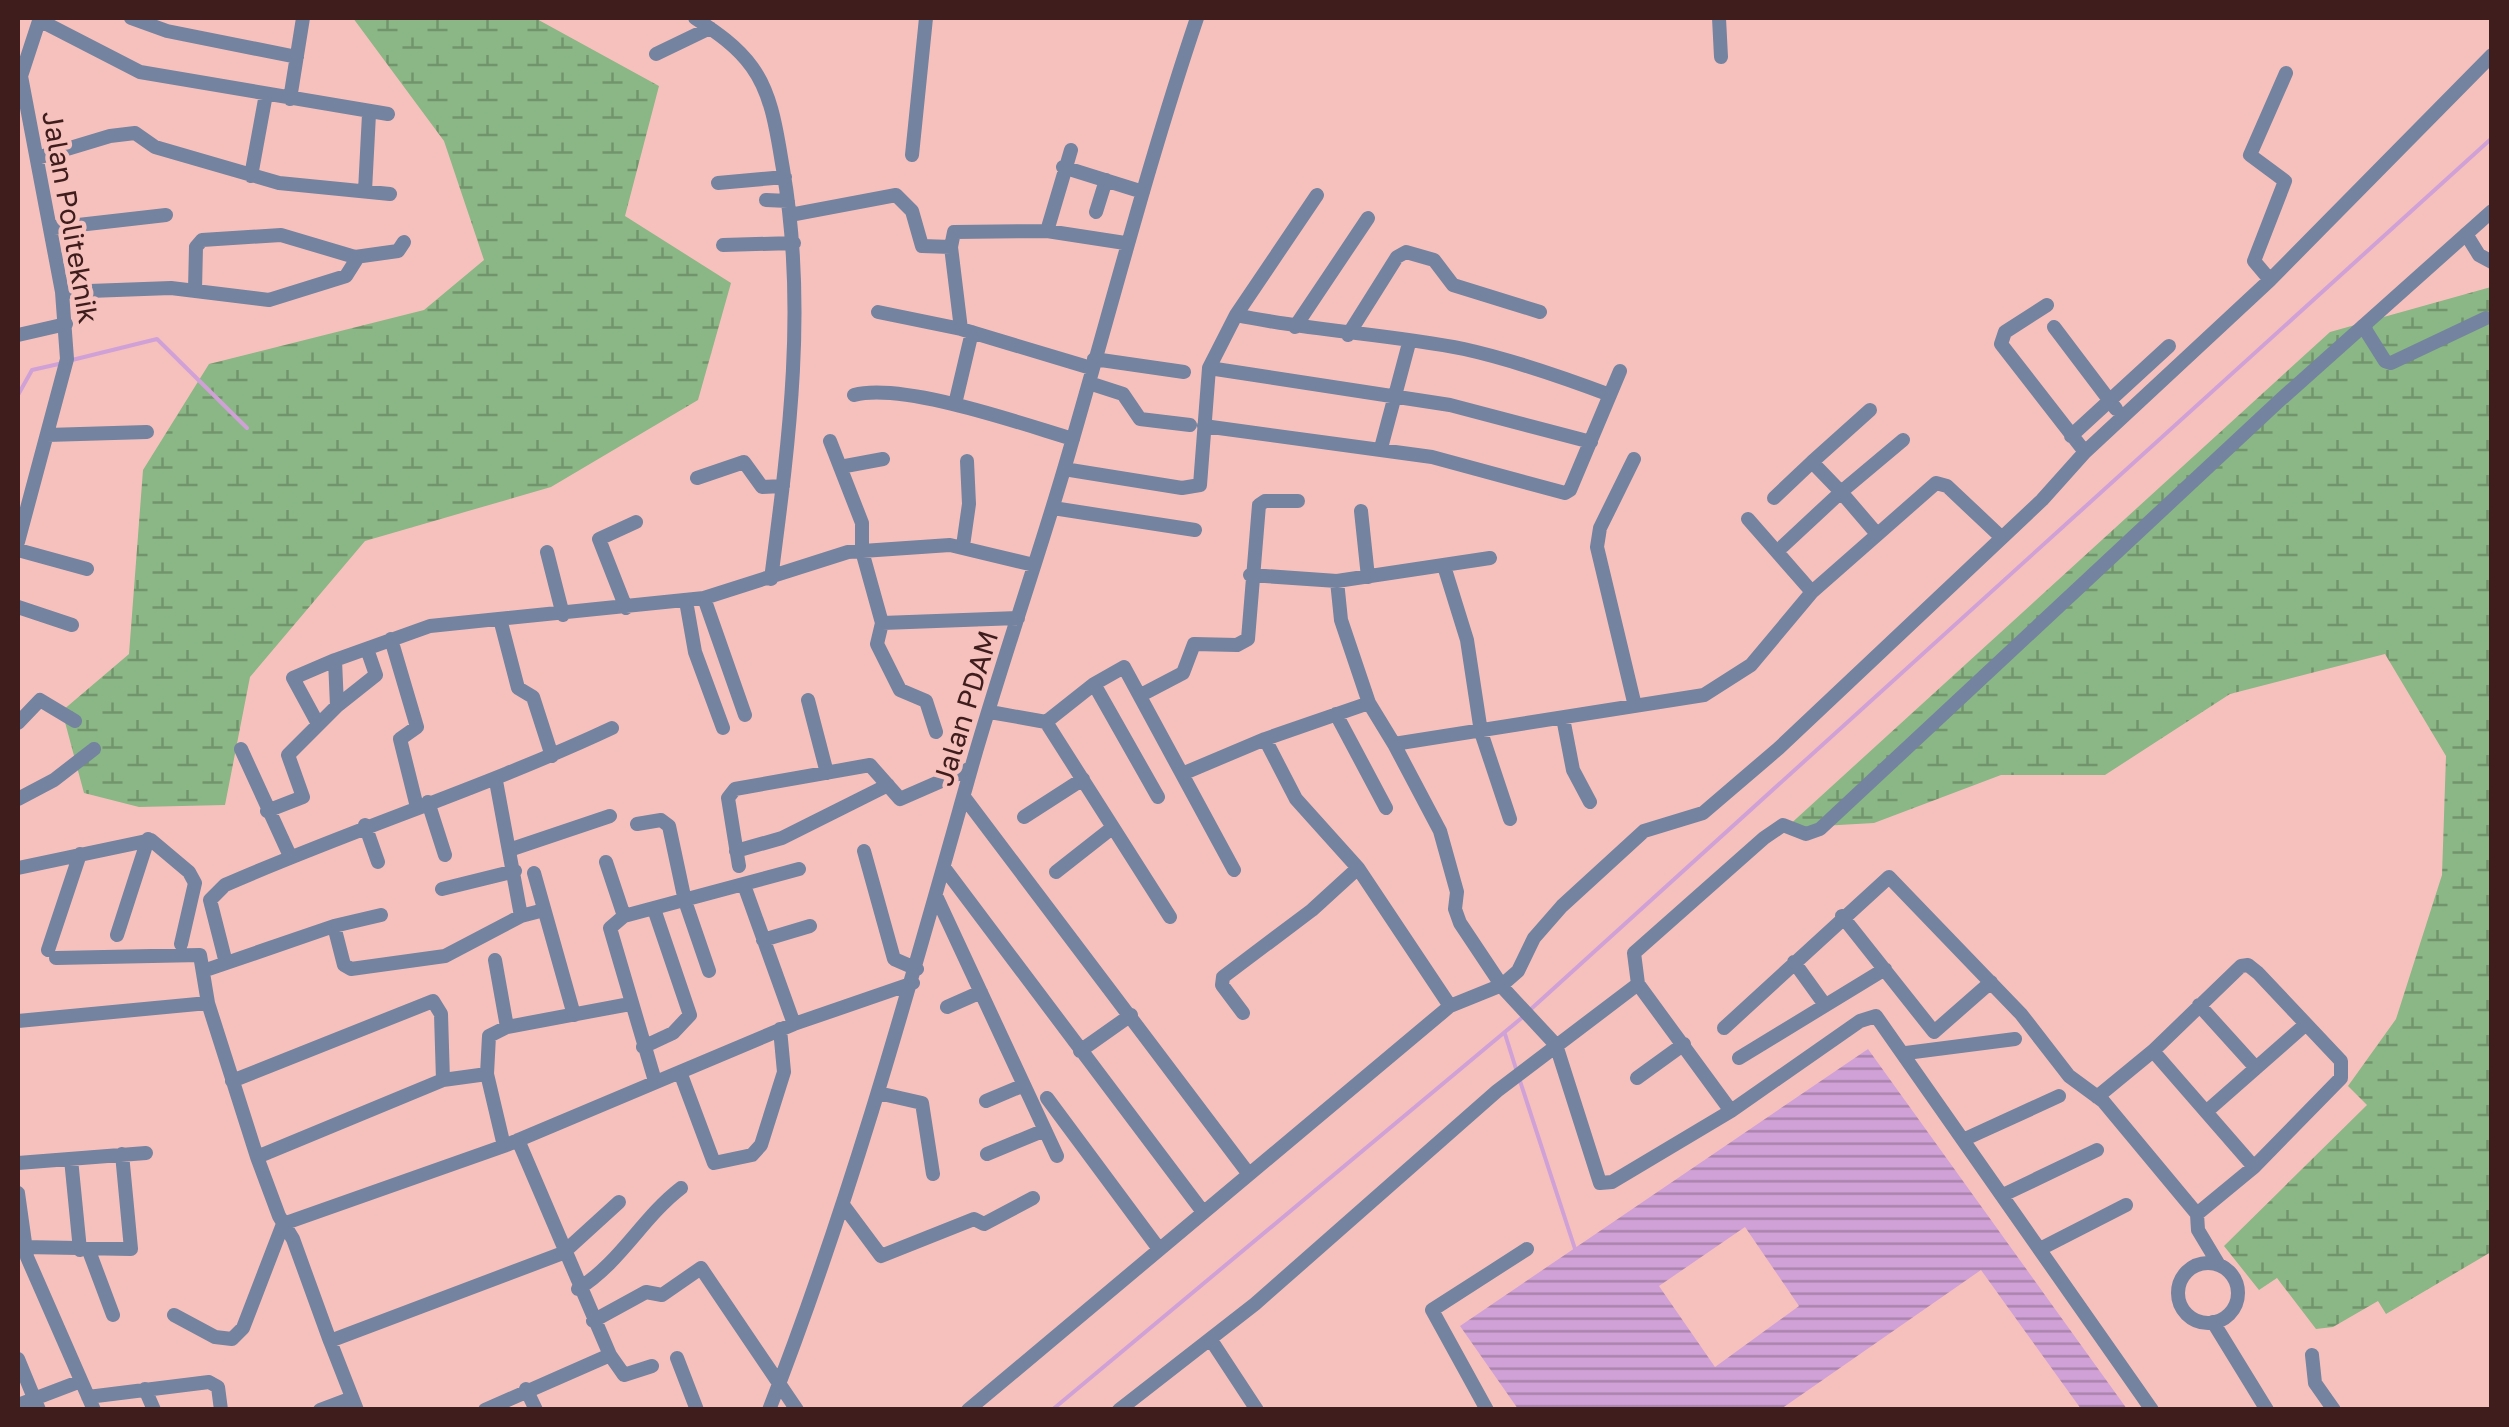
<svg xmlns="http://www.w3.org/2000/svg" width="2509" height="1427" viewBox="0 0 2509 1427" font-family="'Golos Text',sans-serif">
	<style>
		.wetland { fill: url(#wetland-marsh) }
		.water { fill: url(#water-rules); fill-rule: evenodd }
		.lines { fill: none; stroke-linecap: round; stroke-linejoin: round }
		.stream { stroke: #d0a1d6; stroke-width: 4 }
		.minor { stroke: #74839f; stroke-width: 14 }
		.labels { text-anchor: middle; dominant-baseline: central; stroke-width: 9; stroke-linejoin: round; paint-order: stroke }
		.street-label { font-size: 28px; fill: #3e1d1c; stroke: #f6c1bd }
	</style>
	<defs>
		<pattern id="wetland-marsh" width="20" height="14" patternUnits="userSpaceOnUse" patternTransform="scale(2.5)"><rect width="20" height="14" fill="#8ab785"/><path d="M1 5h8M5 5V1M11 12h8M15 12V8" fill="none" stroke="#72946c"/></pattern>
		<pattern id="water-rules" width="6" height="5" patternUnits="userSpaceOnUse" patternTransform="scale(2.5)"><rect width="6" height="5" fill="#d0a1d6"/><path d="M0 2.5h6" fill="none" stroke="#aa83ad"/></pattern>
	</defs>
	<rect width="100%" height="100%" fill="#f6c1bd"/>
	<!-- wetland -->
	<path class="wetland" d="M353,18H535L659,86L625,216L731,283L698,400L551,487L365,541L250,677L225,805L139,807L84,793L62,711L129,654L143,470L209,364L424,310L484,260L444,141Z
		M2491,287V1252L2386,1314L2378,1301L2333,1327L2316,1329L2277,1278L2259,1290L2224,1246L2367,1105L2348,1086L2396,1019L2442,875L2446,756L2385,654L2230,694L2105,775H2001L1874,823L1786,828L2330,332Z"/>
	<!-- water -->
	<path class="water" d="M1868,1049L2127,1409H2081L1981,1270L1781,1409H1518L1460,1326ZM1745,1227L1799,1306L1715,1367L1659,1286Z"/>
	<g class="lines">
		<!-- stream -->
		<path class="stream" d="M72,360L157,339L247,428
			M18,395L32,370L63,363
			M1531,1009L2492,138
			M1505,1034L1517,1072
			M1520,1081L1576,1252
			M1052,1410L1524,1016"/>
		<!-- minor -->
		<path class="minor" d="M131,18L167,31L297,57
			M695,18C716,32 737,46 752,67C773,96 777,135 783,169C807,307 789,441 771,579
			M1719,18L1721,57
			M39,20L140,72L388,114
			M656,54L710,28
			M290,99L303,18
			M912,155L926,18
			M37,158L110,136L135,133L155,147L279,183L390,194
			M1063,167L1143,192
			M251,176L266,94
			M718,183L785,177
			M365,191L369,114
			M766,200L788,201
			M1096,212L1106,180
			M790,215L896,195L912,211L922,246L951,247
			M52,228L166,215
			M1047,231L1071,150
			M2466,234L2479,255L2492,262
			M723,245L794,243
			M2270,280L2254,261L2285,181L2250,155L2286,73
			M195,290L196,247L202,240L281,235L355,257L398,251L404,242
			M62,292L171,288L269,300L346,276L358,257
			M2047,305L2005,332L2001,344L2085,452
			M878,312L961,329L1091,368
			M1236,315L1317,195
			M2363,326L2385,361L2391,363L2486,318
			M1295,327L1368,218
			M2054,327L2116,409
			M961,329L951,247L954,232L1047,231L1125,243
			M18,335L66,324
			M1348,335L1397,257L1406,252L1434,260L1453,285L1540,312
			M1094,359L1184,372
			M1209,368L1450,405L1591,442
			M1089,383L1123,394L1140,419L1190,425
			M854,395C903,382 1022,424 1073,439
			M955,404L972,332
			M1204,426L1432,457L1565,493L1570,490L1620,371
			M47,435L147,432
			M2071,436L2169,346
			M830,441L862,523V551L882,623L877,644L900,690L926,701L936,732
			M1381,448L1409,343
			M1634,459L1600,528L1597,547L1635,706
			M1812,462L1870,410
			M840,467L883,459
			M1064,469L1182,488L1200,485L1209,368L1236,315C1311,331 1389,334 1464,349C1514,360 1562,377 1610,395
			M697,478L744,462L762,487L783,486
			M1774,498L1812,462L1841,492L1903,440
			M1053,508L1195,530
			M1361,511L1368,577
			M1748,519L1812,592
			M18,542L67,359L62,292L21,76L40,18
			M963,546L969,504L967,461
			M1783,546L1841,492L1877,534
			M18,550L87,569
			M547,552L563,615
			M1444,566L1467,640L1481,732L1510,819
			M1250,575L1337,581L1490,558
			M1337,581L1341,620L1369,703
			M704,598L745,715
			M686,601L695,652L723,728
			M18,607L72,625
			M626,608L599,539L636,522
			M500,619L518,688L533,697L552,756
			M882,623L1018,618
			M391,639L417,727L400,739L417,807
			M1094,684L1158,797
			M1141,695L1183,673L1194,644L1237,645L1248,639L1259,505L1265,501H1298
			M808,700L827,773
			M337,706L376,675L367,649
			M990,712L1046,722L1094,684L1124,667L1234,870
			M1336,714L1386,808
			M1563,718L1573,770L1590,802
			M1046,722L1170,917
			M18,723L40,700L75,721
			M318,724L293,678L335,660
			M1265,739L1296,799L1358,868L1450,1006
			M1394,744L1440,831L1457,892L1455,909L1460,923L1504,989L1556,1045L1600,1183L1612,1182L1731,1111L1860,1021L1876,1016L2152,1410
			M241,749L290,856
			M1182,774L1265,739L1369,703L1394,744L1704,695L1751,665L1812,592L1936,483L1947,486L2000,536
			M496,781L521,916
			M964,797L1248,1173
			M18,799L54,780L94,749
			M428,802L445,855
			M267,811L303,797L288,755L337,706L335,660L430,626L704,598L848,552L950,545L1034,565
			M1024,817L1083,779
			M637,824L661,820L669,826L685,901L709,971
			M365,825L378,862
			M512,849L610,816
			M736,851L782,838L888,785
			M864,851L894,959L917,969
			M606,862L624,916
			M739,866L728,798L735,789L870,765L900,799L971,768
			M18,868L151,840L189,872L195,883L181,944
			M945,869L1203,1212
			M1056,872L1112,828
			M534,873L574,1015
			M744,885L794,1024
			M442,889L515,871
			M937,898L1057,1156
			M1842,916L1934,1032L1991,982
			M334,926L344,965L351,969L445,956L521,916L544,910
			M117,935L148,839
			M763,940L810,926
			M48,950L80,854
			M56,958L200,955L208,1003L257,1157L279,1216L293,1239L330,1341L563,1253L619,1202
			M495,960L507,1027
			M1794,962L1825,1005
			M226,963L210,900L225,885C353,829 486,787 612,728
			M203,971L334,926L381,915
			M1638,984L1731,1111
			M2199,1005L2256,1068
			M947,1007L981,992
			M1243,1013L1222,985L1223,977L1312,910L1358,868
			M18,1021L208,1003
			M1724,1028L1889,877L2021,1014L2069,1076L2103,1101L2197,1214
			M643,1047L673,1033L690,1015L654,909
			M1080,1051L1131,1015
			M2153,1051L2254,1167
			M1906,1053L2015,1039
			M1739,1058L1885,969
			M680,1072L714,1163L752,1155L761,1145L784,1072L780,1029
			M1637,1078L1684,1044
			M232,1081L433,1001L441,1014L443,1080
			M655,1081L610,928L624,916L799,869
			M878,1093L922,1103L933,1174
			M2097,1097L2153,1051L2241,966L2248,965L2258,973L2341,1061V1078L2254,1167L2197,1214L2198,1230L2219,1265
			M1047,1098L1159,1249
			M986,1101L1024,1085
			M2206,1112L2306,1024
			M1965,1139L2059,1096
			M504,1146L487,1074L489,1036L507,1027L630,1004
			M987,1154L1045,1130
			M257,1157L443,1080L487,1074
			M71,1159L80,1250
			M18,1163L146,1153
			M18,1193L27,1257L94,1410
			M2003,1195L2097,1150
			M843,1205L881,1256L974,1219L984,1224L1033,1198
			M24,1247L131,1249L122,1154
			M2040,1249L2126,1205
			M89,1251L113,1315
			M2178 1293a30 30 0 1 1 60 0a30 30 0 1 1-60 0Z
			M578,1289C621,1262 642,1218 681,1188
			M174,1315L215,1337L232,1339L243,1328L283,1224L504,1146L794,1024L913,983
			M593,1321L646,1292L662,1295L701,1268L797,1410
			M2213,1322L2267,1410
			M1211,1340L1257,1410
			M330,1341L357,1410
			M610,1355L624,1375L652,1366
			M2312,1355L2315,1383L2334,1410
			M677,1358L697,1410
			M18,1359L39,1410
			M145,1389L154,1410
			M526,1389L536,1410
			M88,1397L209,1382L218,1387L221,1410
			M18,1405L81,1381
			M320,1410L352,1398
			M485,1410L610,1355L518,1140
			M769,1410C851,1200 910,985 971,769C1000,667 1035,568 1065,466C1109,316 1147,166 1197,18
			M968,1410L1450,1006L1502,985L1518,971L1534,938L1562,906L1644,831L1703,813L1779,748L2042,500L2085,452L2270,280L2492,55
			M1119,1410L1255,1304L1497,1091L1638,984L1634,953L1764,838L1783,825L1806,834L1820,829L2279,401L2492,211
			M1487,1410L1432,1310L1527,1249"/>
	</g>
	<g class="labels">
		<!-- street labels -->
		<g class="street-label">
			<text transform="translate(71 217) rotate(80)">Jalan Politeknik</text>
			<text transform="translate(965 708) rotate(-73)">Jalan PDAM</text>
		</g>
	</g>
	<!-- border -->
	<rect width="2509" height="1427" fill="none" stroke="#3e1d1c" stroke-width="40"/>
</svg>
